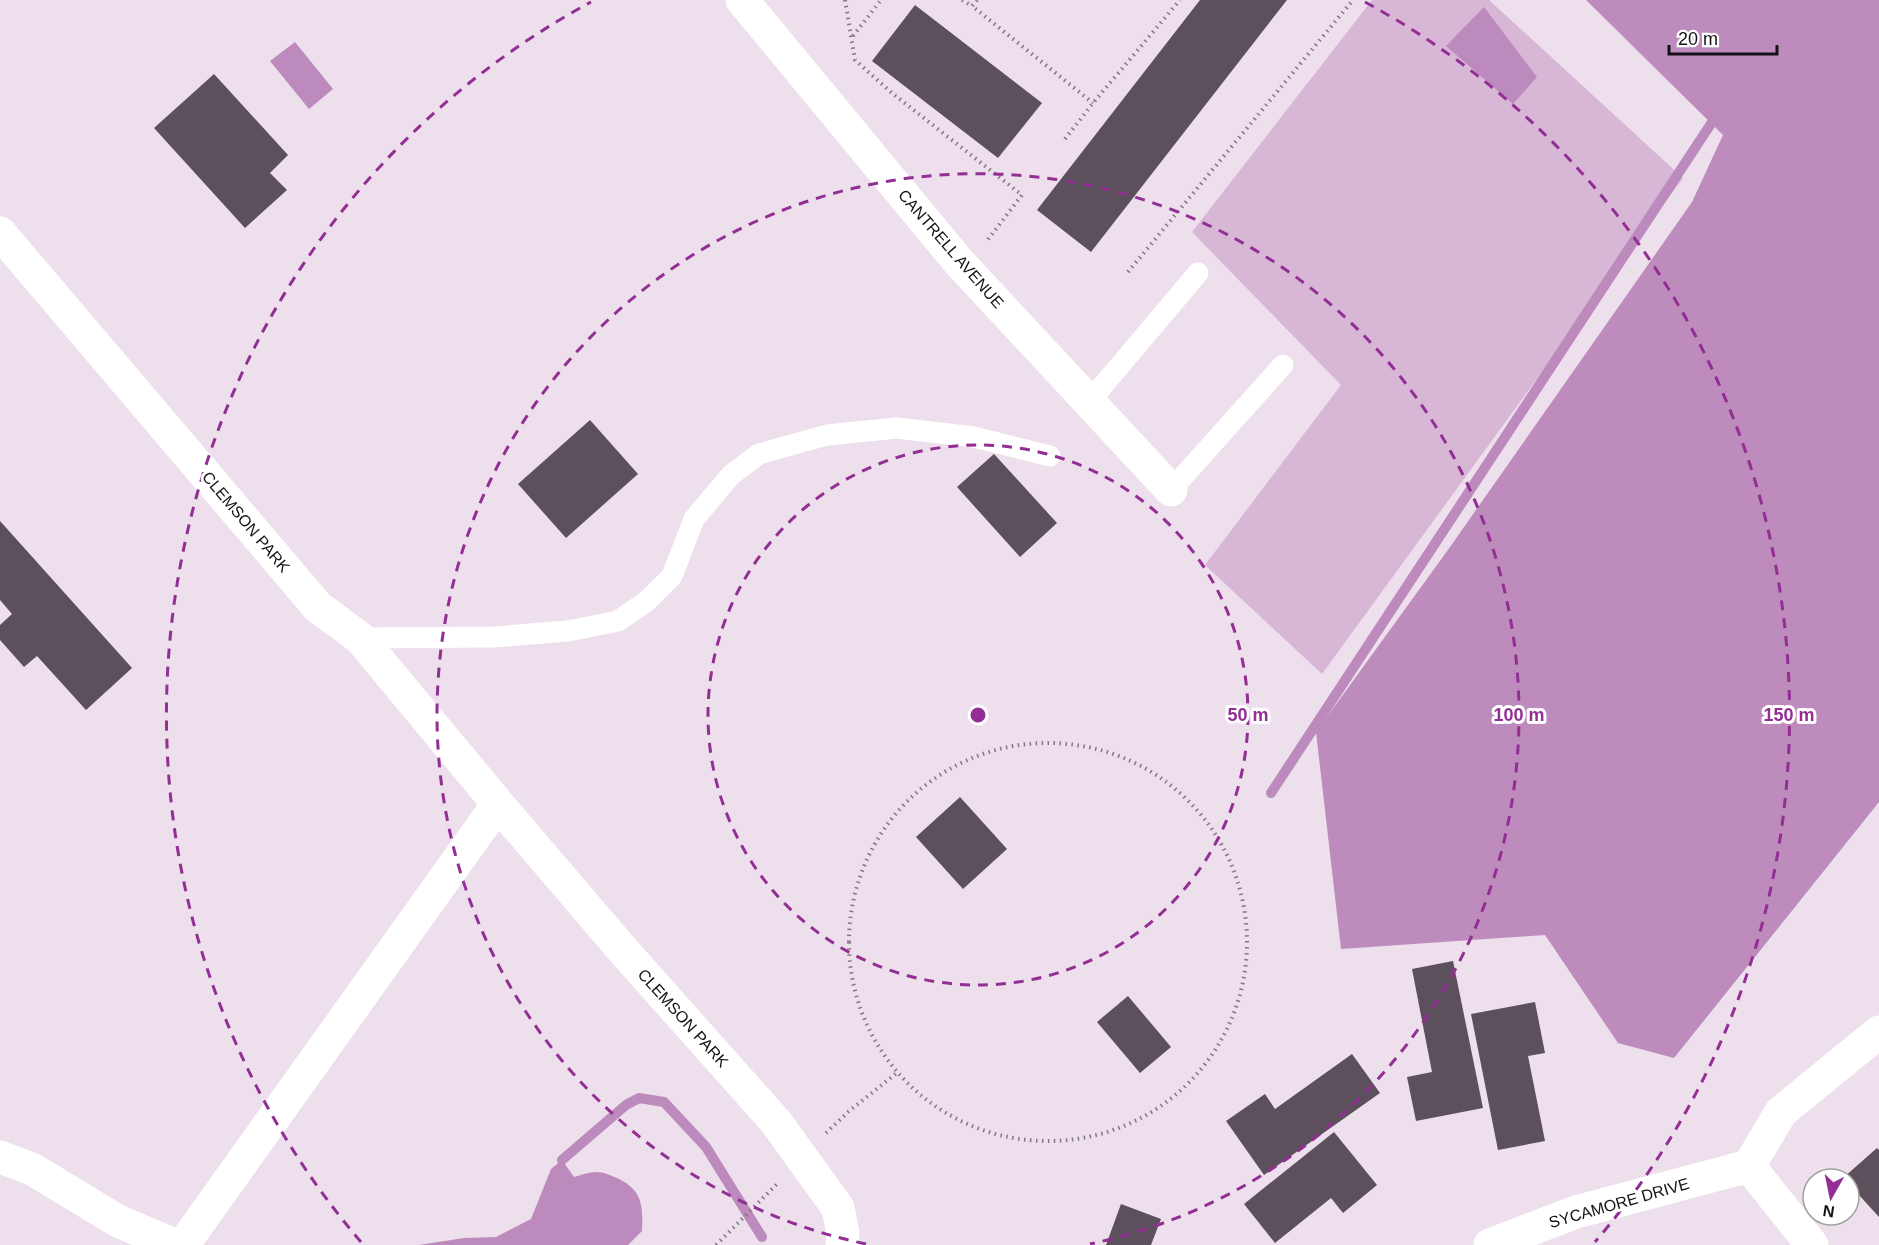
<svg xmlns="http://www.w3.org/2000/svg" width="1879" height="1245" viewBox="0 0 1879 1245" font-family="Arial,sans-serif">
	<style>
		.green { fill: #d7b6d6 }
		.forest { fill: #be8bbd }
		.water { fill: #bc8abc }
		.lines { fill: none; stroke-linecap: round; stroke-linejoin: round }
		.stream { stroke: #bc8abc; stroke-width: 10 }
		.building { fill: #5b505b }
		.path { stroke: #827982; stroke-width: 4; stroke-dasharray: 1.5 4.5; stroke-linecap: butt }
		.lane { stroke: #fff; stroke-width: 21 }
		.street { stroke: #fff; stroke-width: 33 }
		.ring { fill: none; stroke: #922e94; stroke-width: 3; stroke-dasharray: 10 8 }
		.labels { text-anchor: middle; dominant-baseline: central; stroke-width: 6; stroke-linejoin: round; paint-order: stroke }
		.street-label { font-size: 16px; fill: #151115; stroke: #fff }
		.centre { fill: #922e94; stroke: #fff; stroke-width: 3 }
		.ring-label { font-size: 18px; text-anchor: middle; font-weight: bold; fill: #922e94; stroke: #fff; stroke-width: 6; stroke-linejoin: round; paint-order: stroke }
	</style>
	<rect width="100%" height="100%" fill="#eddfec"/>
	<!-- green -->
	<path class="green" d="M1372,0H1489L1683,178L1322,674L1205,565L1341,385L1192,232Z"/>
	<!-- forest -->
	<path class="forest" d="M1586,0H1879V802L1674,1058L1618,1043L1545,935L1341,949L1316,732L1450,547L1692,202L1723,135Z"/>
	<!-- water -->
	<path class="water" d="M1484,7L1537,77L1513,104L1446,46Z
		M295,42L333,89L309,109L270,61Z
		M562,1160L574,1177C581,1175 589,1172 597,1172C605,1172 612,1176 619,1179C643,1191 643,1207 642,1231L628,1245H419L464,1238L496,1237L531,1219L551,1169Z"/>
	<g class="lines">
		<!-- stream -->
		<path class="stream" d="M1271,793L1743,75L1806,0
			M562,1160L626,1105L639,1098L664,1102L706,1147L762,1237"/>
	</g>
	<!-- building -->
	<path class="building" d="M1200,0H1287L1091,252L1037,210Z
		M915,5L1042,103L998,158L872,61Z
		M214,74L288,155L270,173L287,190L245,228L154,128Z
		M590,420L638,474L566,538L518,484Z
		M994,454L1057,523L1020,557L957,487Z
		M0,521L132,668L86,710L37,656L24,667L0,640V625L12,614L0,600Z
		M960,797L1007,849L963,889L916,837Z
		M1453,961L1483,1108L1416,1121L1407,1077L1432,1072L1412,969Z
		M1128,996L1171,1047L1140,1073L1097,1022Z
		M1535,1002L1545,1053L1528,1056L1545,1141L1498,1150L1471,1014Z
		M1352,1054L1380,1093L1264,1175L1226,1121L1265,1094L1275,1109Z
		M1334,1132L1377,1185L1343,1213L1331,1198L1275,1243L1244,1204Z
		M1877,1148L1879,1150V1217L1849,1184V1179L1843,1178Z
		M1121,1204L1161,1219L1151,1245H1106Z"/>
	<g class="lines">
		<!-- path -->
		<path class="path" d="M845,0L855,60L892,93L1022,195L986,242
			M962,0L972,6
			M977,0L972,6L1093,103
			M853,36L881,0
			M1065,139L1093,103L1180,0
			M1128,272L1353,0
			M849 942a199 199 0 1 1 398 0a199 199 0 1 1-398 0Z
			M826,1133L848,1112L898,1072
			M716,1245L777,1184"/>
		<!-- lane -->
		<path class="lane" d="M1089,402L1198,273
			M1171,490L1283,365
			M360,638L494,637L568,631L618,621L647,601L672,576L694,519L731,475L759,454L827,435L897,428L974,437L1050,456"/>
		<!-- street -->
		<path class="street" d="M742,0L958,261L1171,490
			M0,233L318,607L360,638L498,804L621,948L776,1122L838,1208L843,1233L842,1245
			M0,1157L32,1169L118,1221L174,1245
			M1749,1166L1781,1112L1879,1032
			M1749,1166L1812,1245
			M183,1245L498,804
			M1490,1245L1576,1212L1749,1166"/>
	</g>
	<!-- distance rings -->
	<g class="ring">
		<circle cx="978" cy="715" r="270"/>
		<path d="M866 1244A541 541 0 1 1 1090 1244"/>
		<path d="M361 1242A811 811 0 0 1 591 2M1365 2A811 811 0 0 1 1595 1242"/>
	</g>
	<g class="labels">
		<!-- street labels -->
		<g class="street-label">
			<text transform="translate(951 249) rotate(49)">CANTRELL AVENUE</text>
			<text transform="translate(246 522) rotate(50)">CLEMSON PARK</text>
			<text transform="translate(683 1018) rotate(48)">CLEMSON PARK</text>
			<text transform="translate(1619 1203) rotate(-16)">SYCAMORE DRIVE</text>
		</g>
	</g>
	<circle cx="978" cy="715" r="9" class="centre"/>
	<g class="ring-label">
		<text x="1248" y="721">50 m</text>
		<text x="1519" y="721">100 m</text>
		<text x="1789" y="721">150 m</text>
	</g>
	<!-- north arrow -->
	<g transform="translate(1831 1197) rotate(189)"><circle r="28" fill="#ffffff" stroke="#a1a0a1" stroke-width="1.5"/>
	<path d="M0-4.5L10 22L0 15L-10 22Z" fill="#922e94"/>
	<text y="-9" font-size="16" font-weight="bold" text-anchor="middle" fill="#151115">N</text>
	</g>
	<!-- scale -->
	<path d="M1669 45v9h108v-9" fill="none" stroke="#151115" stroke-width="3"/>
	<text x="1678" y="45" font-size="18" fill="#151115" stroke="#ffffff" stroke-width="4.5" paint-order="stroke">20 m</text>
</svg>
